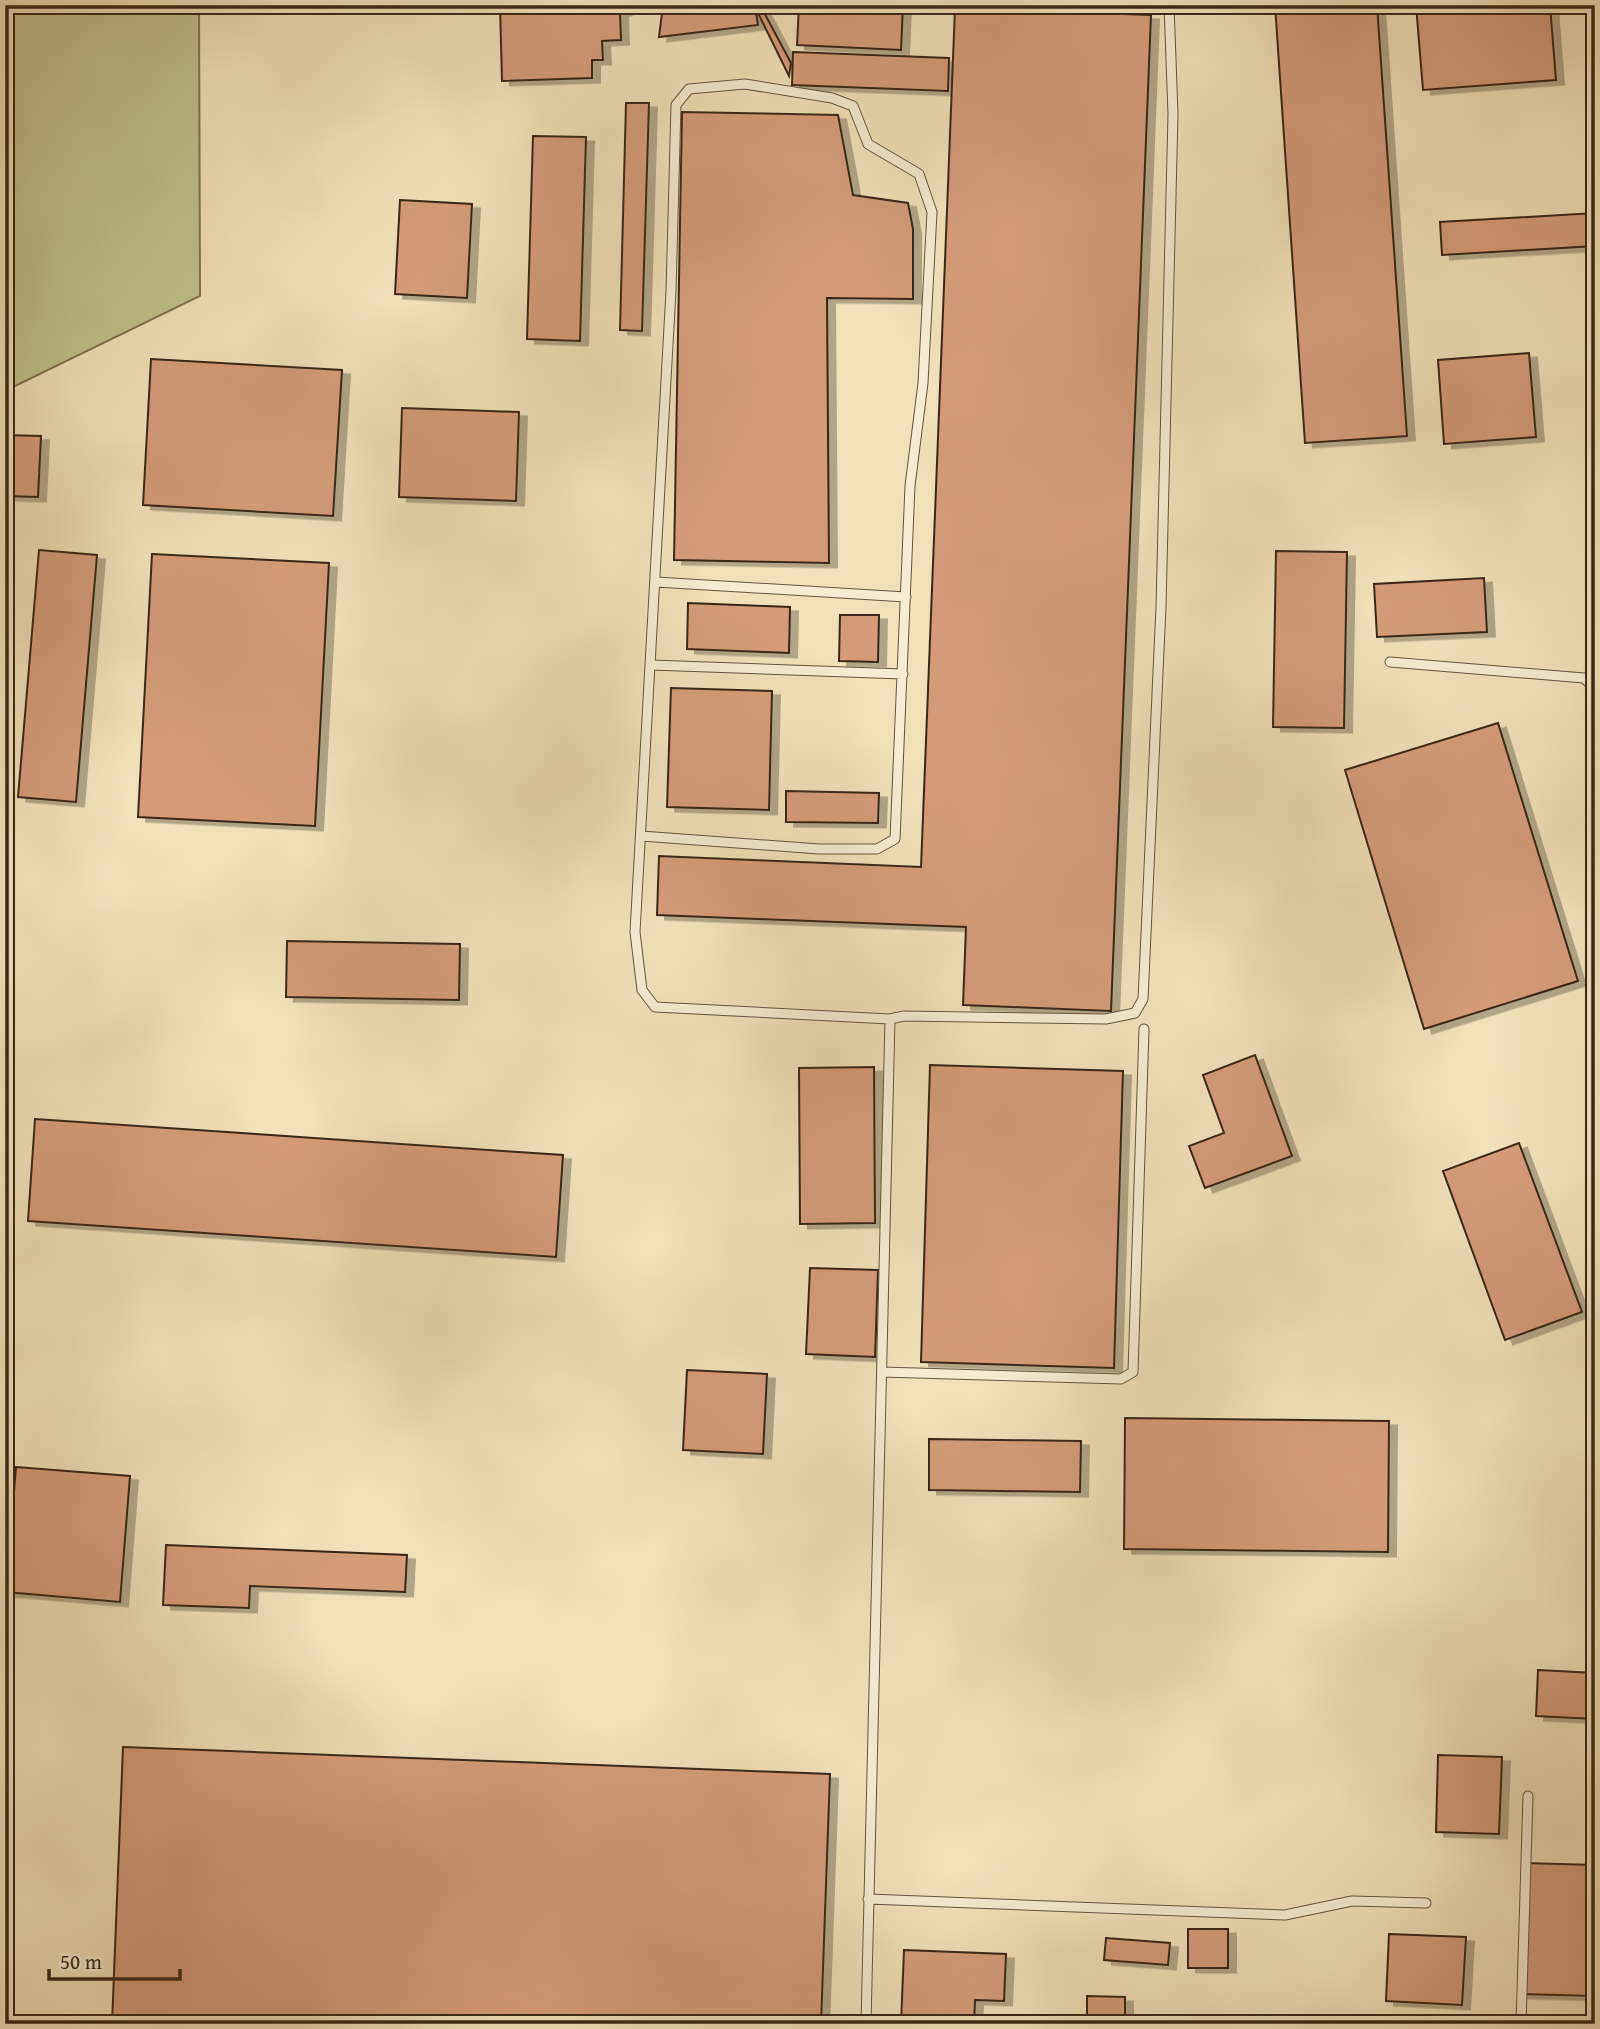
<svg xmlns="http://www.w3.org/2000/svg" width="1600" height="2029" viewBox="0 0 1600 2029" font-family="'Gentium Book Plus',serif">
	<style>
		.green { fill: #c0c18b; stroke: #7c7452; stroke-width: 2 }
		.building { fill: #d59b78; stroke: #37271a; stroke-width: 2; filter: url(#shadow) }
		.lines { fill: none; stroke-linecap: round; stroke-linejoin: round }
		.lane-casing { stroke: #655642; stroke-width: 11 }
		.lane { stroke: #f5ecd3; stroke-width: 9 }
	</style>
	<defs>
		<filter id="shadow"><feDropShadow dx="8" dy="4.5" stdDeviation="0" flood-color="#0004"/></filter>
	</defs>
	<rect width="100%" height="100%" fill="#f0e1bb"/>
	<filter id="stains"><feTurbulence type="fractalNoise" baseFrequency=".00286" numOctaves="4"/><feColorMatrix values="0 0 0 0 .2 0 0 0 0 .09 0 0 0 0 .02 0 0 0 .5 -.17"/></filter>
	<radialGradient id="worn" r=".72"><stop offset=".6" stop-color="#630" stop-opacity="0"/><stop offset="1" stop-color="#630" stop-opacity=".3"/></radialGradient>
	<!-- green -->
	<path class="green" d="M5,5H199L200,296L5,391Z"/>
	<!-- building -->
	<path class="building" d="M500,5H637L620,12L621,40L602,41L603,60H592V78L502,81Z
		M663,5H755L758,25L659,37Z
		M758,5H760L791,63L789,76L758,13Z
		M799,5H903L901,50L797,45Z
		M1275,5H1377L1407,436L1305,443Z
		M1416,5H1550L1556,80L1423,90Z
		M955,8L1151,15L1111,1011L963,1005L966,927L657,915L659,856L921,867Z
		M793,52L949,58L948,91L792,85Z
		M626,103H649L642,331L620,330Z
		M682,112L838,115L853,195L908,203L913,229V299L827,298L829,563L674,560Z
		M533,136L586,137L580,341L527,339Z
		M400,200L472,204L467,298L395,294Z
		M1595,213V246L1442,255L1440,222Z
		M1529,353L1536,437L1444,444L1438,360Z
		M151,359L342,370L333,516L143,505Z
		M402,408L519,412L516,501L399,497Z
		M5,435L41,436L38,497L5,496Z
		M39,550L97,555L76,802L18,797Z
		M1276,551L1347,552L1344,728L1273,727Z
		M152,554L329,563L315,826L138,817Z
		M1484,578L1487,632L1377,637L1374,584Z
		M688,603L790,607L789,653L687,649Z
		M840,615H879L878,662L839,661Z
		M671,688L772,691L769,810L667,807Z
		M1498,723L1578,981L1424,1029L1345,770Z
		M786,791L879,793L878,823L786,822Z
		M287,941L460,944L459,1000L286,997Z
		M1255,1055L1292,1156L1205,1188L1189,1146L1224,1133L1203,1075Z
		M930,1065L1123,1071L1114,1368L921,1362Z
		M874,1067L875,1223L800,1224L799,1068Z
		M35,1119L563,1155L556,1257L28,1221Z
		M1519,1143L1582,1312L1505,1340L1443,1171Z
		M810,1268L878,1270L875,1357L806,1354Z
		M687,1370L767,1374L763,1454L683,1450Z
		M1125,1418L1389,1421L1388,1552L1124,1549Z
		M929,1439L1081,1441L1080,1492L929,1490Z
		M16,1467L130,1476L120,1602L6,1592Z
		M166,1545L407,1555L405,1592L250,1586L249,1608L163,1605Z
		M1538,1670L1595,1673V1719L1536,1716Z
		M123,1747L830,1774L821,2024H112Z
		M1438,1755L1502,1757L1499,1834L1436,1832Z
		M1524,1863L1595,1865V1996L1520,1994Z
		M1188,1929H1228V1968H1188Z
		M1389,1934L1466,1937L1462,2005L1386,2001Z
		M1106,1938L1170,1943L1168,1965L1104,1960Z
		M904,1950L1006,1954L1004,2001L975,2000L974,2024H901Z
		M1087,1996L1125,1997V2024H1087Z"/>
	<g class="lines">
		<defs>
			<path id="lane" d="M656,582L906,597
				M1390,662L1584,678L1595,689
				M651,665L903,674
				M641,836L819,849H877L895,839L910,486L923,383L932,212L919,174L868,144L853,106L832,98L745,84L689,89L676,105L671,291L635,932L642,990L655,1007L890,1019
				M882,1372L1121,1379L1133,1372L1144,1029
				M868,1899L1285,1915L1352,1901L1426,1903
				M866,2024L890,1019L904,1016L1106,1019L1135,1013L1143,999L1161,607L1173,114L1169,5
				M1521,2024L1528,1796"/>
		</defs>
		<!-- lane casing -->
		<use href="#lane" class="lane-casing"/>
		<!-- lane -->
		<use href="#lane" class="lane"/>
	</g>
	<!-- margin -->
	<rect width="1600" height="2029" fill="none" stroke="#f0e1bb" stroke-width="28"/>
	<rect x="7" y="7" width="1586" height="2015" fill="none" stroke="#37271a" stroke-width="3.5"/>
	<rect x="14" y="14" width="1572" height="2001" fill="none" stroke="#37271a" stroke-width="2"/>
	<!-- scale -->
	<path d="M49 1969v10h131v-10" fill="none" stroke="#37271a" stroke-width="3.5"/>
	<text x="60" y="1969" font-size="21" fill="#37271a" stroke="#f5ecd3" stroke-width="5" paint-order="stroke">50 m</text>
	<rect width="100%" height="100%" filter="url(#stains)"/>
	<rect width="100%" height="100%" fill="url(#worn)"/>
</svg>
